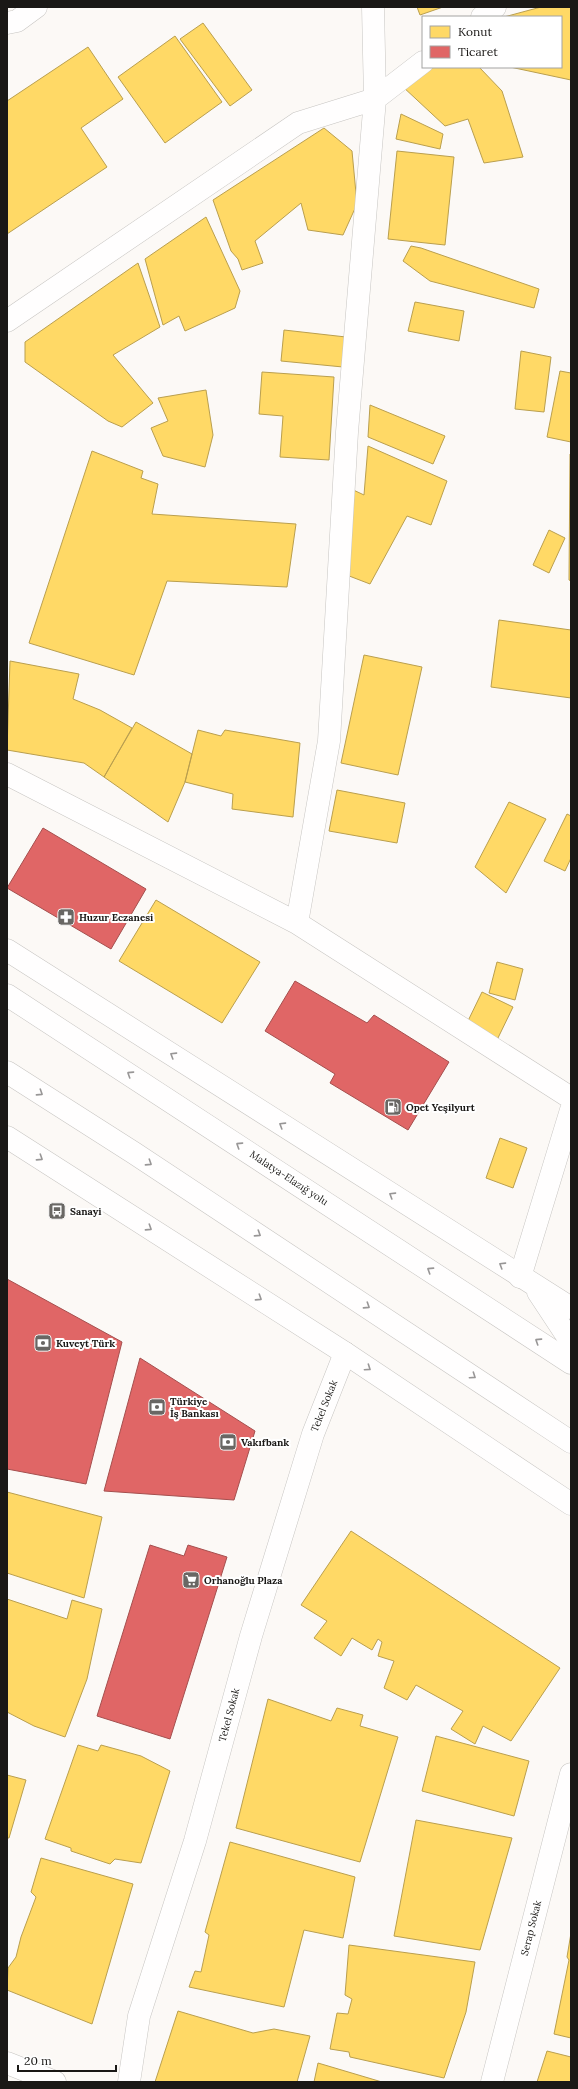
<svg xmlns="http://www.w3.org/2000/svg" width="578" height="2089" viewBox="0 0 578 2089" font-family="Lora,serif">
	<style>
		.homes { fill: #ffd966; stroke: #ba9f4e }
		.shops { fill: #e06666; stroke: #a54f4e }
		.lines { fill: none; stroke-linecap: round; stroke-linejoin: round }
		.street-casing { stroke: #c7c5c2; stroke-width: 23 }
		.secondary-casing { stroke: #c7c5c2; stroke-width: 23 }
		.highway-casing { stroke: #c7c5c2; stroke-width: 23 }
		.street { stroke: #fffefe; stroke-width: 22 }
		.secondary { stroke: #fffefe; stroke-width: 22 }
		.highway { stroke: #fffefe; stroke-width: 22 }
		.oneway { stroke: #989696 }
		.labels { text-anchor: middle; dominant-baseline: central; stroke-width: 4; stroke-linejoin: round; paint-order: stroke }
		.poi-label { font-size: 10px; font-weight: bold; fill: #1a1816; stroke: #fff; text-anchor: start }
		.street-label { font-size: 10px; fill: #1a1816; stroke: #fff }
	</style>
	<rect width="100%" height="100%" fill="#fcf9f6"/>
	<!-- homes -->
	<path class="homes" d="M417,7H443L420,15Z
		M541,7H571V80L510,67H561V17H504Z
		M203,23L252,90L230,106L180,39Z
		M175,36L222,102L165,143L118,77Z
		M88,47L123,99L81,128L107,167L7,234V101Z
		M428,67H479L502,91L523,157L484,163L468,119L445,126L402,86Z
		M401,114L443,134L440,149L396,139Z
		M324,128L352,151L357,204L343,235L308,230L301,203L255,241L263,263L242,270L238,259L231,251L213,200Z
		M397,151L454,157L445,245L388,239Z
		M206,217L240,291L235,308L185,331L179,316L163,325L145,259Z
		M411,246L421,248L539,289L534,308L430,281L403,261Z
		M138,263L160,327L113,355L153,403L122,427L108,421L25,362V342Z
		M415,302L464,311L459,341L408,331Z
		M284,330L346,337L343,367L281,361Z
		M521,351L551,357L544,412L515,409Z
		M560,371L571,373V442L547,437Z
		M262,372L334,377L329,460L280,457L283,416L259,414Z
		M206,390L213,435L205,467L163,456L151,428L168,421L158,398Z
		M370,405L445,436L433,464L368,437Z
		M368,446L447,481L431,525L407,516L370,584L344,574L347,487L364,495Z
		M92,451L143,471L141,478L158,484L152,514L296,524L287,587L167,581L134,675L29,643Z
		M570,454H571V581L569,580Z
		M549,530L565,538L549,573L533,565Z
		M499,620L571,630V698L491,687Z
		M364,655L422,667L398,775L341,763Z
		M10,661L79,674L73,699L100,710L132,728L104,777L84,763L7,750Z
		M136,722L192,754L185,782L168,822L104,777Z
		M198,730L221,736L225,730L300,743L293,817L232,809L233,794L185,782Z
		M337,790L405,803L397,843L329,831Z
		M509,802L546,819L506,893L475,867Z
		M567,814L571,816V858L565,871L544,861Z
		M156,900L260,962L222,1023L119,961Z
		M497,962L523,969L515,1000L489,993Z
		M482,992L513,1007L497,1040L466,1025Z
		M500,1138L527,1148L513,1188L486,1178Z
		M7,1492L102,1517L84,1598L7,1573Z
		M351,1531L560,1668L511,1741L483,1726L475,1744L451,1729L463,1711L416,1685L407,1700L384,1688L394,1661L378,1656L382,1642L378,1639L372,1650L352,1638L341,1656L314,1638L327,1621L301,1605Z
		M7,1599L67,1619L72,1600L102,1609L87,1679L65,1737L34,1726L7,1712Z
		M268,1699L331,1721L337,1708L363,1715L360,1726L398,1737L360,1862L236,1828Z
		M436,1736L529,1761L514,1816L422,1791Z
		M78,1745L98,1751L101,1745L141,1756L170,1771L141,1863L115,1859L110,1864L71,1851V1848L45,1839Z
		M7,1775L26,1780L9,1838H7Z
		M416,1820L512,1838L480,1950L394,1936Z
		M230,1842L355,1877L343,1938L304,1930L284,2007L189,1987L195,1971L201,1972L209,1935L205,1932Z
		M41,1858L133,1884L92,2024L7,1990L8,1968L16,1957L21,1937L36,1897L31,1892Z
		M571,1933V2038L554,2034L569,1960L567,1957Z
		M349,1945L475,1962L466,2012L444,2078L350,2057L349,2052L330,2049L337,2013L348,2014L352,1999L345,1995Z
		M178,2011L253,2033L274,2029L310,2036L297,2082H155Z
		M547,2051L571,2057V2082H537Z
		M318,2063L382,2082H314Z"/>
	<!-- shops -->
	<path class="shops" d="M43,828L146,889L111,949L7,888Z
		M295,981L367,1023L374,1015L449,1062L408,1130L330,1083L335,1074L265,1031Z
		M7,1279L122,1342L86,1484L7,1469Z
		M140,1358L255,1431L234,1500L104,1491Z
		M150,1545L184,1556L188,1545L227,1557L170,1739L97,1716Z"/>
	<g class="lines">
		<defs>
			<path id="street" d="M373,7L375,99L347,432L329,741L297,923L571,1098
				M482,17L495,7
				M7,321L298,123L375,99L423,62
				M7,774L297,923
				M520,1277L571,1110
				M7,2063L55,2082
				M129,2082L139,2016L195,1841L251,1636L313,1434L345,1353
				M492,2082L571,1774"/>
			<path id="secondary" d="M7,23L17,21L36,7
				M7,950L571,1308
				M7,1137L345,1353L571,1504
				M538,1292L571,1342"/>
			<path id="highway" d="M7,995L571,1363
				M7,1072L134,1153L571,1442"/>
		</defs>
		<!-- street casing -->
		<use href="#street" class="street-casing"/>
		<!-- secondary casing -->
		<use href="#secondary" class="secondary-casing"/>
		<!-- highway casing -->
		<use href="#highway" class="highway-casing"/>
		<!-- street -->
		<use href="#street" class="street"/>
		<!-- secondary -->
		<use href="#secondary" class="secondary"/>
		<!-- highway -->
		<use href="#highway" class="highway"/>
	</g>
	<!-- one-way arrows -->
	<defs><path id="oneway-chevron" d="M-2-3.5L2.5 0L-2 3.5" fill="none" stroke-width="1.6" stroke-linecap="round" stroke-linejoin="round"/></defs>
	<g class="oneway">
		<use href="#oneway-chevron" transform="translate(173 1055) rotate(-148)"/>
		<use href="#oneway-chevron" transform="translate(130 1074) rotate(-147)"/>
		<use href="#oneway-chevron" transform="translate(40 1093) rotate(33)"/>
		<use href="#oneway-chevron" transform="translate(282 1125) rotate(-148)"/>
		<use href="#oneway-chevron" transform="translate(239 1145) rotate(-147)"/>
		<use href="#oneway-chevron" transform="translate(40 1158) rotate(33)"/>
		<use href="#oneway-chevron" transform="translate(149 1163) rotate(33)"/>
		<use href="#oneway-chevron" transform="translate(392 1195) rotate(-148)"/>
		<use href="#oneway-chevron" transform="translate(149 1228) rotate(33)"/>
		<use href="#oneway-chevron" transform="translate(258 1234) rotate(33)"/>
		<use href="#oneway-chevron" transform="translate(502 1265) rotate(-148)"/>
		<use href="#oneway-chevron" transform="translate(430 1270) rotate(-147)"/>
		<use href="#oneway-chevron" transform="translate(259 1298) rotate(33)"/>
		<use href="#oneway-chevron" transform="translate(367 1306) rotate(33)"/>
		<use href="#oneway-chevron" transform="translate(538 1341) rotate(-147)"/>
		<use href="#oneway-chevron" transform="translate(368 1368) rotate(34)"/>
		<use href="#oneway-chevron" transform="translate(473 1376) rotate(34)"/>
	</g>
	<!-- icons -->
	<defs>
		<symbol id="pharmacy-square" viewBox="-11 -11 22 22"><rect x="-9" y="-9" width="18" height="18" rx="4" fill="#696764" stroke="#fff"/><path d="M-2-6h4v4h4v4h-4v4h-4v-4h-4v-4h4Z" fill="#fff"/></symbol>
		<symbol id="fuel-square" viewBox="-11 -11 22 22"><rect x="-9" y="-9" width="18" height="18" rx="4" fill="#696764" stroke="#fff"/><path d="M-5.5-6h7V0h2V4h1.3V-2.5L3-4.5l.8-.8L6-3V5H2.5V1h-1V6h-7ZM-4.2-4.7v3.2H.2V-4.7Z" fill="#fff"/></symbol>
		<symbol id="bus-square" viewBox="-11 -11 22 22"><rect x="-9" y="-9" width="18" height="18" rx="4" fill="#696764" stroke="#fff"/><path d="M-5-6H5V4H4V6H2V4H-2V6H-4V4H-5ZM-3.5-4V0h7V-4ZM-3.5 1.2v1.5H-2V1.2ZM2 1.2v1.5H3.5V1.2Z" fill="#fff"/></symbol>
		<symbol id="bank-square" viewBox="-11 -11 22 22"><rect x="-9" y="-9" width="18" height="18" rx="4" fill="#696764" stroke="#fff"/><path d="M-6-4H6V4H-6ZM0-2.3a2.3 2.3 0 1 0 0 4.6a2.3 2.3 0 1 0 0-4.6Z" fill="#fff"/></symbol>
		<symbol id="supermarket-square" viewBox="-11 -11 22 22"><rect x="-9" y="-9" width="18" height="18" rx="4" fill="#696764" stroke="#fff"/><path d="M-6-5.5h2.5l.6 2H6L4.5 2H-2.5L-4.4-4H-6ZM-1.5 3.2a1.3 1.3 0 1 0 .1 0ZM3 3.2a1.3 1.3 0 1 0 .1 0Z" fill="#fff"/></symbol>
	</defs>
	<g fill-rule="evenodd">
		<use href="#pharmacy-square" x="56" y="907" width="20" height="20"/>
		<use href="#fuel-square" x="383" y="1097" width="20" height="20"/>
		<use href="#bus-square" x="47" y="1201" width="20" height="20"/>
		<use href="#bank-square" x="33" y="1333" width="20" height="20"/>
		<use href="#bank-square" x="147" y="1397" width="20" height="20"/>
		<use href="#bank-square" x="218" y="1432" width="20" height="20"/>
		<use href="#supermarket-square" x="181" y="1570" width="20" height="20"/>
	</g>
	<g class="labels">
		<!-- poi labels -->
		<g class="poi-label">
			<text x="79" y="917">Huzur Eczanesi</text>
			<text x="406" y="1107">Opet Yeşilyurt</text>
			<text x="70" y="1211">Sanayi</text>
			<text x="56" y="1343">Kuveyt Türk</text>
			<text x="170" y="1401">Türkiye<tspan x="170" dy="12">İş Bankası</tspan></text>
			<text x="241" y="1442">Vakıfbank</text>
			<text x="204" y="1580">Orhanoğlu Plaza</text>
		</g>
		<!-- street labels -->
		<g class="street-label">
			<text transform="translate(289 1178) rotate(33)">Malatya-Elazığ yolu</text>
			<text transform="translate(324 1406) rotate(-68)">Tekel Sokak</text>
			<text transform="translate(229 1715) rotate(-75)">Tekel Sokak</text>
			<text transform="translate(531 1928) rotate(-76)">Serap Sokak</text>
		</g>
	</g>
	<!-- border -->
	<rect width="578" height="2089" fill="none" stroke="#1a1816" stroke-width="16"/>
	<!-- legend -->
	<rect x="422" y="16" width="140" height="52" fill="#ffffff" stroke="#a3a3a2"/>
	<rect x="430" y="26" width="20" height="12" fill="#ffd966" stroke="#a3a3a2"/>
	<text x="458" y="36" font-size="12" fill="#1a1816">Konut</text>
	<rect x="430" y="46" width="20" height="12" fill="#e06666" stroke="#a3a3a2"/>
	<text x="458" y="56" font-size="12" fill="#1a1816">Ticaret</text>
	<!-- scale -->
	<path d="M18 2065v6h98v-6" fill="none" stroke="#1a1816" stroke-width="2"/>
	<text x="24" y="2065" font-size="12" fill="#1a1816" stroke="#ffffff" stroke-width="3" paint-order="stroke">20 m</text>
</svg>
